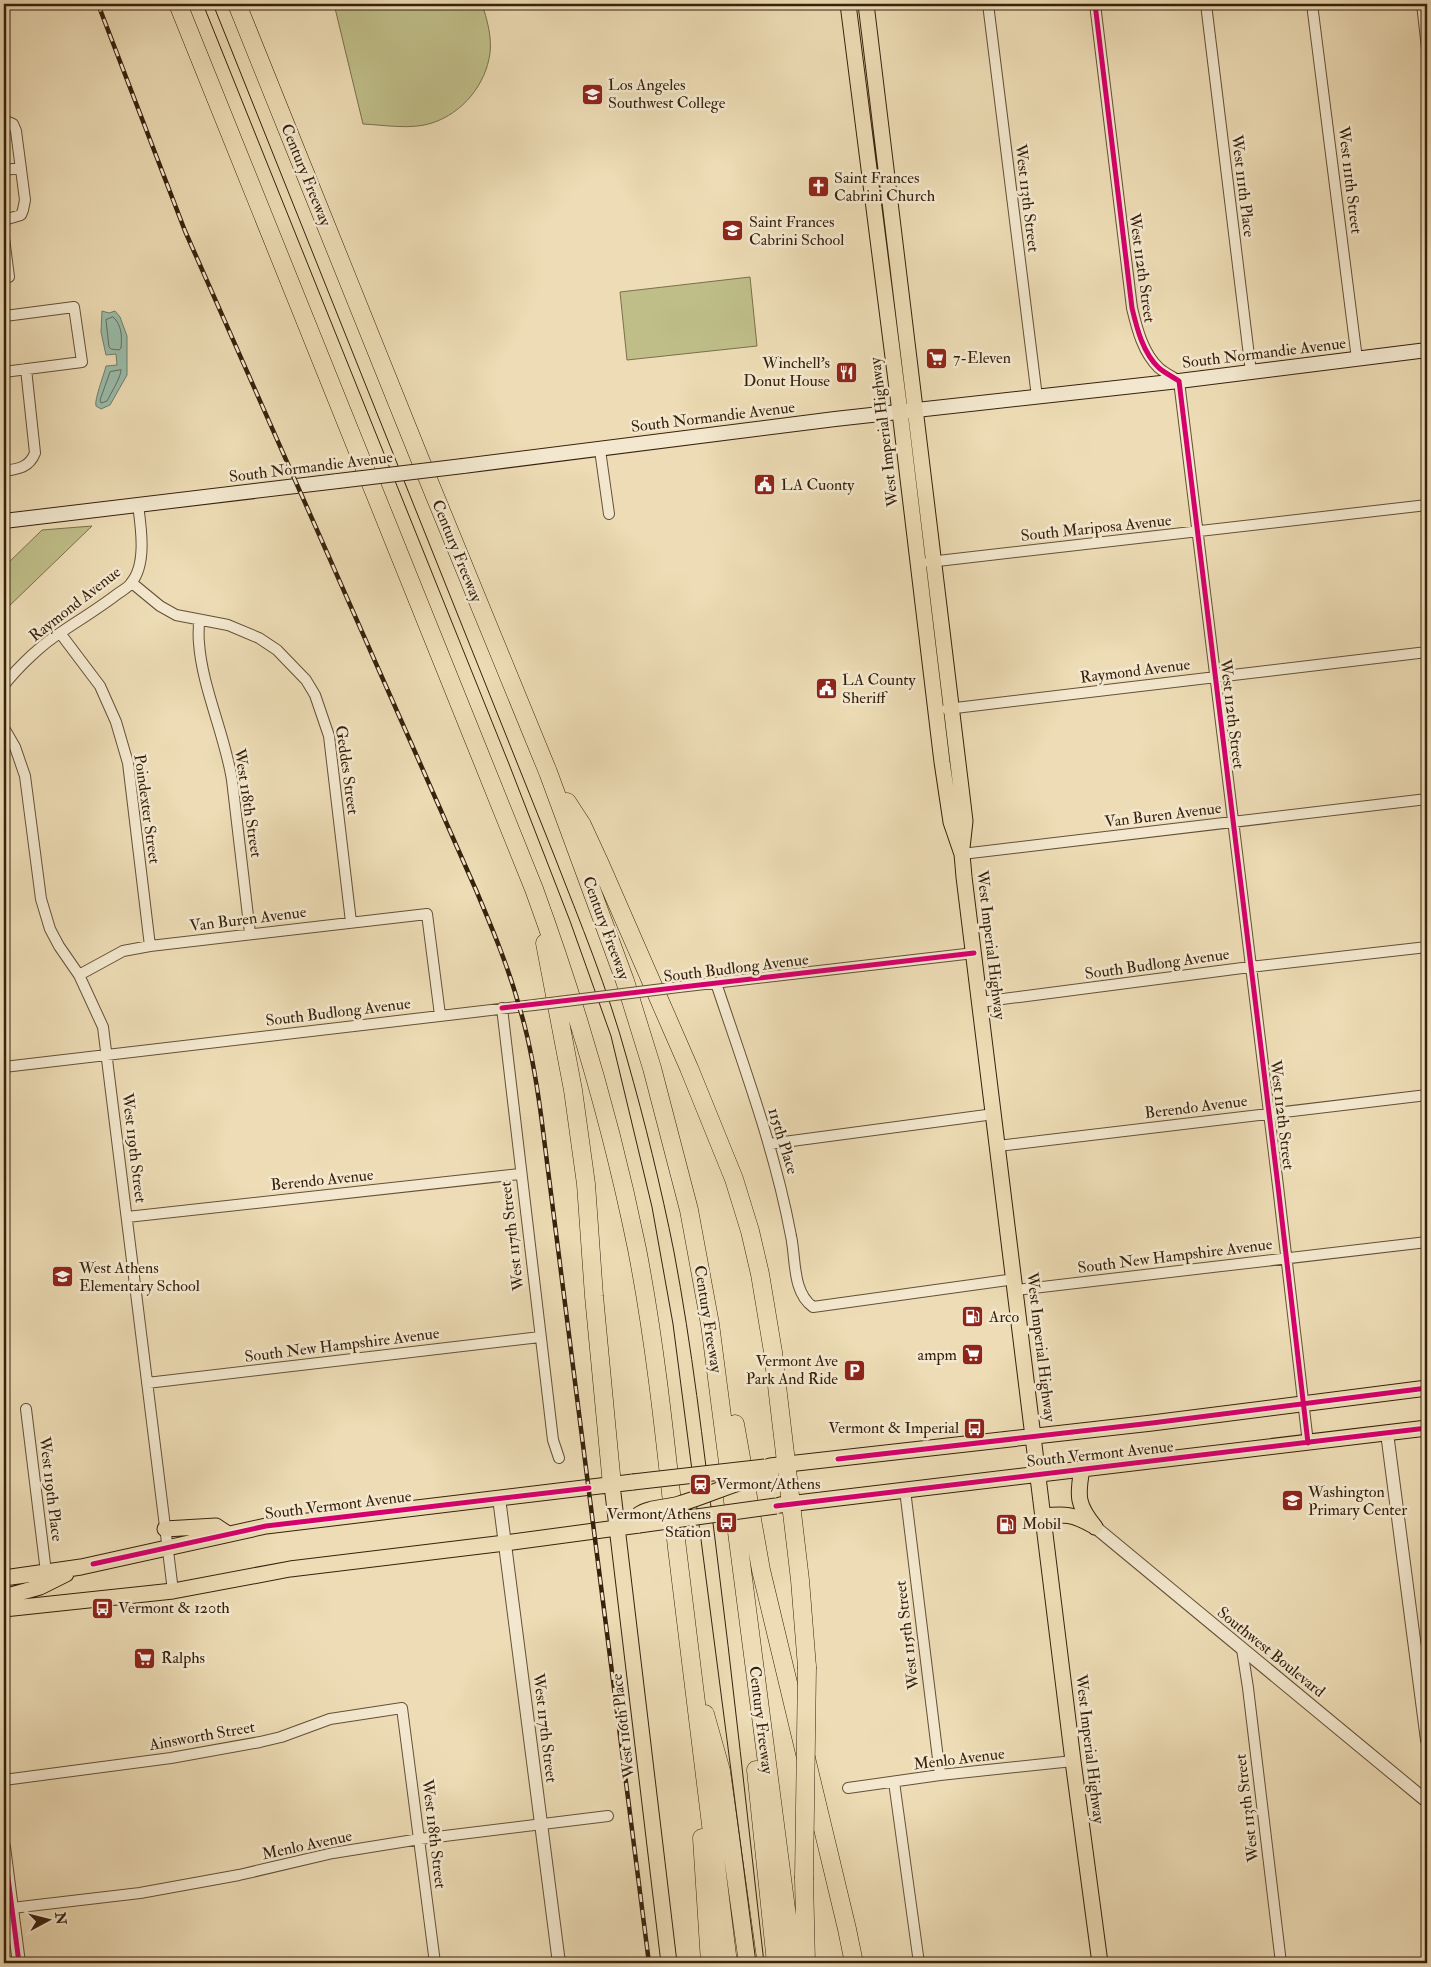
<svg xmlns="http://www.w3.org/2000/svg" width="1431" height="1967" viewBox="0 0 1431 1967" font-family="'IM FELL Double Pica',serif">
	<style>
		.green { fill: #bfbe89; stroke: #7b704a }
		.water { fill: #9abcaa; stroke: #727e6b }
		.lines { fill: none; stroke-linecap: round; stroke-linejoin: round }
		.shore { stroke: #686e5b; stroke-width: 1 }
		.minor-casing { stroke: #645036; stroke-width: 12 }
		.tertiary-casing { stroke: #645036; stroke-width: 14 }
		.secondary-casing { stroke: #37210c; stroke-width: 16 }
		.primary-casing { stroke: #37210c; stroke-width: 17 }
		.motorway-casing { stroke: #37210c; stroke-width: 19 }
		.minor { stroke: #f3e8cf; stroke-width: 10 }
		.tertiary { stroke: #f3e8cf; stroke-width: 12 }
		.secondary { stroke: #f3e8cf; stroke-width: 14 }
		.primary { stroke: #eddcb5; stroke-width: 15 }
		.motorway { stroke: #eddcb5; stroke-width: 18 }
		.tram { stroke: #37210c; stroke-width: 1 }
		.rail-casing { stroke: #37210c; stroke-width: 4.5 }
		.rail { stroke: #f3e8cf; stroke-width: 2.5; stroke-dasharray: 8; stroke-linecap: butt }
		.minor-bridge-casing { stroke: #645036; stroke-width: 12; stroke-linecap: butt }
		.secondary-bridge-casing { stroke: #37210c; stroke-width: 16; stroke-linecap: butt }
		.primary-bridge-casing { stroke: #37210c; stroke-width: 17; stroke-linecap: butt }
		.motorway-bridge-casing { stroke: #37210c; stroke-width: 19; stroke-linecap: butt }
		.minor-bridge { stroke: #f3e8cf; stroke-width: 10 }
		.secondary-bridge { stroke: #f3e8cf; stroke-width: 14 }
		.primary-bridge { stroke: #eddcb5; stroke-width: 15 }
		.motorway-bridge { stroke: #eddcb5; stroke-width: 18 }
		.cycleway-casing { stroke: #f3e8cf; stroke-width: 8 }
		.cycleway { stroke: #d6006c; stroke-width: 5 }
		.labels { text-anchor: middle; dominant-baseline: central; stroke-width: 5; stroke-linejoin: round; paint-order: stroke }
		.poi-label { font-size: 16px; fill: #37210c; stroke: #f3e8cf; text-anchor: start }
		.street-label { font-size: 16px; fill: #37210c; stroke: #f3e8cf }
	</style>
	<rect width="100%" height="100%" fill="#eddcb5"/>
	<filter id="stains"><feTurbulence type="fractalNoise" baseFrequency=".004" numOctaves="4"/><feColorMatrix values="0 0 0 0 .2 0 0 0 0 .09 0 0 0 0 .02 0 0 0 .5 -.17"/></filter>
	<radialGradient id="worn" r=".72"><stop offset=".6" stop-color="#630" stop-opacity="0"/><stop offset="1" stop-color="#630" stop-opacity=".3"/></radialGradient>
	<!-- green -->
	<path class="green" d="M334,4H482C487,19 492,37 490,53C486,84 463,113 432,123C411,130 385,125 363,124Z
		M750,277L757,346L627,360L620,292Z
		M92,526L4,611V567L42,530Z"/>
	<!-- water -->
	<path class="water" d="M102,311L109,313L115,311L120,317L127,336V375L110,405L101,409L96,406C94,400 104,375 106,366L117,365L116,354L106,355L101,332Z"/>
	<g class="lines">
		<!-- shore -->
		<path class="shore" d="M113,317C122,325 122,336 121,348L119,350L111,349L109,347L106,320Z
			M121,370C122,375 110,395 107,401L101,403L100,400L110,372Z"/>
		<defs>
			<path id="minor" d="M988,4L1037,397
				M1095,4L1132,308C1137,329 1143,353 1159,368C1165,373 1173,377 1179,381L1278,1186L1308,1443
				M1206,4L1251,372
				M1312,4L1357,359
				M1422,4L1427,48
				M4,120L13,124L16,131L25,200L23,210L21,215L4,220
				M4,170L21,168
				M4,238L9,277
				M4,372L82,362L74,307L5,316
				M600,450L609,514
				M4,471C18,469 29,468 35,453L26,369
				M929,562L1427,505
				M132,583L160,606L176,615L228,625L259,638L277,650L306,680L315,695L329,736L351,922
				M199,620C199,628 198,636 199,643C202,687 225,735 232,780L250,933
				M60,633L100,686L116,722L128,763L150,946
				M4,685C19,666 42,644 63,631C81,619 99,608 116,595C121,591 128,588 131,583C147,565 141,527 138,505
				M947,709L1427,652
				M4,728L15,747L25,776L41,899L50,929L59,946L79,975L103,1027L173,1591
				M962,854L1427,799
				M79,975L123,951L150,946L427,914L440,1015
				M716,983C744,1067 775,1150 791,1236C796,1259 792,1292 813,1307L1015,1279
				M679,987L974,953
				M980,1002L1250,967L1427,947
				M502,1008L553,1440L559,1458
				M4,1067L534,1005
				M769,1144L994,1114
				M998,1146L1427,1095
				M127,1217L520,1174
				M1016,1290L1427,1242
				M147,1383L540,1337
				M26,1409L46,1572
				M905,1490L940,1775
				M1242,1649L1248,1688L1281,1963
				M4,1780L171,1758L260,1742L281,1737L330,1719L402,1708L435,1963
				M894,1782L919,1963
				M848,1788L940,1775L1073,1761
				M12,1908L140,1893L239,1875L333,1853L420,1839L608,1816"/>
			<path id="tertiary" d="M1387,1433L1427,1740
				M499,1498L559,1963
				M1095,1527L1424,1799H1427
				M4,1847L19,1963"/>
			<path id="secondary" d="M463,466L835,419L1179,381L1427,350
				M4,521L338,481"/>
			<path id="primary" d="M848,4L900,412L942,762L951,822L962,854L964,877L1073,1761L1100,1963
				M866,4L965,821L962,848
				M770,1466L1152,1423L1427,1388
				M1082,1469C1077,1496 1077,1505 1095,1527
				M612,1485L669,1963
				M780,1505L1427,1428
				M1043,1516C1065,1514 1073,1514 1092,1525
				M165,1529L216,1526L228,1534
				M4,1578L81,1567L266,1526L633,1482
				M4,1597L40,1587L66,1574
				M4,1609L173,1591L290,1569L505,1543L639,1525"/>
			<path id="motorway" d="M178,4L534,889C577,1007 612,1126 637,1249C656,1347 666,1448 677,1548C694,1687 711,1825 728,1963
				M237,4L428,479L548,772L625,981L652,1068L689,1210L710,1324L793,1963
				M567,802L582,825L600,864L689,1068L734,1179L750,1231L760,1274L773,1352L800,1580L807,1667
				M545,943L573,1090L586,1184L594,1296L612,1485
				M735,1424L761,1570L847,1929L854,1963
				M705,1714L721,1771L748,1963
				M756,1770L776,1963
				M702,1838L710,1963
				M804,1879L806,1963"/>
		</defs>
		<!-- minor casing -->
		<use href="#minor" class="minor-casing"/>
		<!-- tertiary casing -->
		<use href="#tertiary" class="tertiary-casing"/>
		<!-- secondary casing -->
		<use href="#secondary" class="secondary-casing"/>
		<!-- primary casing -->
		<use href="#primary" class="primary-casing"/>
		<!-- motorway casing -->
		<use href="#motorway" class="motorway-casing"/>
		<!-- minor -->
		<use href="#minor" class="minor"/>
		<!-- tertiary -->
		<use href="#tertiary" class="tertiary"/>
		<!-- secondary -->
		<use href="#secondary" class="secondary"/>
		<!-- primary -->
		<use href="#primary" class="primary"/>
		<!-- motorway -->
		<use href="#motorway" class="motorway"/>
		<!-- tram -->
		<path class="tram" d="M203,4L509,764L570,921L611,1036L652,1207L673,1324L756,1963
			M213,4L554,855C580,922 608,989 627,1059C645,1122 661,1187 674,1252C692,1347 703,1444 715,1539C733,1681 748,1822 764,1963"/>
		<defs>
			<path id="rail" d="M98,4L185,231L476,890C492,928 508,966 519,1006C530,1041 536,1078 541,1115L649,1963"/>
		</defs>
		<!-- rail casing -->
		<use href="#rail" class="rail-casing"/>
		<!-- rail -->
		<use href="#rail" class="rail"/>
		<defs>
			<path id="minor-bridge" d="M534,1005L679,987"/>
			<path id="secondary-bridge" d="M338,481L463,466"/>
			<path id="primary-bridge" d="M633,1482L765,1467
				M638,1515C649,1507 666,1508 679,1504C710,1495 739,1480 771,1474
				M639,1525L776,1506"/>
			<path id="motorway-bridge" d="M804,1879L807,1667"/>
		</defs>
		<!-- minor-bridge casing -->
		<use href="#minor-bridge" class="minor-bridge-casing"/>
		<!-- secondary-bridge casing -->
		<use href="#secondary-bridge" class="secondary-bridge-casing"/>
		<!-- primary-bridge casing -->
		<use href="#primary-bridge" class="primary-bridge-casing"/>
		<!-- motorway-bridge casing -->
		<use href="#motorway-bridge" class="motorway-bridge-casing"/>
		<!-- minor-bridge -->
		<use href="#minor-bridge" class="minor-bridge"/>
		<!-- secondary-bridge -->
		<use href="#secondary-bridge" class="secondary-bridge"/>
		<!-- primary-bridge -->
		<use href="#primary-bridge" class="primary-bridge"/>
		<!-- motorway-bridge -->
		<use href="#motorway-bridge" class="motorway-bridge"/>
		<defs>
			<path id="cycleway" d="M1095,4L1132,308C1137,329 1143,353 1159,368C1165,373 1173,377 1179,381L1278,1186L1308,1443
				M502,1008L974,953
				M838,1459L1152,1423L1427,1388
				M776,1506L1427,1428
				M93,1564L266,1526L589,1488
				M4,1847L19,1963"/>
		</defs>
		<!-- cycleway casing -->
		<use href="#cycleway" class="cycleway-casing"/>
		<!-- cycleway -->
		<use href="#cycleway" class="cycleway"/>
	</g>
	<!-- icons -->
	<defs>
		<symbol id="university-square" viewBox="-11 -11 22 22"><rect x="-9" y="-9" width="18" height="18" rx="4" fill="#8f2418" stroke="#f3e8cf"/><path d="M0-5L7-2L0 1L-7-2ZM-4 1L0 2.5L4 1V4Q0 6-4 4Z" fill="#fff"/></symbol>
		<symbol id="church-square" viewBox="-11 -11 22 22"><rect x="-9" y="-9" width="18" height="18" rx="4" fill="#8f2418" stroke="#f3e8cf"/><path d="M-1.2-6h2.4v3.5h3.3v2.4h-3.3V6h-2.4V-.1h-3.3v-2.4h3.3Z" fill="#fff"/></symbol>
		<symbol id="school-square" viewBox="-11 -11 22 22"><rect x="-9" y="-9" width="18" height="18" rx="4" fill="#8f2418" stroke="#f3e8cf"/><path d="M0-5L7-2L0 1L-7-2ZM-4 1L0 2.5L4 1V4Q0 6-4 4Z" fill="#fff"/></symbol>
		<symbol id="supermarket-square" viewBox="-11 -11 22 22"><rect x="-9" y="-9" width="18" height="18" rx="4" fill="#8f2418" stroke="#f3e8cf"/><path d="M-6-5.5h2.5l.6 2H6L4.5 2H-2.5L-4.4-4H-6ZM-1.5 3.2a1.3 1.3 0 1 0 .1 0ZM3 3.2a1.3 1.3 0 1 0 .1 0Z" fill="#fff"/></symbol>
		<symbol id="restaurant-square" viewBox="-11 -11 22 22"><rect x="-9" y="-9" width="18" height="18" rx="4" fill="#8f2418" stroke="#f3e8cf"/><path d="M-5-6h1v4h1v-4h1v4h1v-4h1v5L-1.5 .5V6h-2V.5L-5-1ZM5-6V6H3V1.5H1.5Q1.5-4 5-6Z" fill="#fff"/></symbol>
		<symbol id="civic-square" viewBox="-11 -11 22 22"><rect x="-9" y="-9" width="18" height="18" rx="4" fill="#8f2418" stroke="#f3e8cf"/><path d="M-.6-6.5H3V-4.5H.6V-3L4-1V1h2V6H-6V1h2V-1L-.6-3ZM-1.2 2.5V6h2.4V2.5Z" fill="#fff"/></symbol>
		<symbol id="fuel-square" viewBox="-11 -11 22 22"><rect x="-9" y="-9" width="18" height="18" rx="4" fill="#8f2418" stroke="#f3e8cf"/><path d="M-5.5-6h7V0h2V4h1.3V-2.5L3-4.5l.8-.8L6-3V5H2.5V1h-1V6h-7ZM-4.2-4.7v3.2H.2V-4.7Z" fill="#fff"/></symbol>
		<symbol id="parking-square" viewBox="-11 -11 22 22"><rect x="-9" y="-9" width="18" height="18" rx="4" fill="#8f2418" stroke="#f3e8cf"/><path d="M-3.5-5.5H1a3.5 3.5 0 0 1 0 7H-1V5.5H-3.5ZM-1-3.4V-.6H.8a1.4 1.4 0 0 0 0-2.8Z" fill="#fff"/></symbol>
		<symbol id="bus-square" viewBox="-11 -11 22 22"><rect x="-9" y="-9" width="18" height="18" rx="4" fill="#8f2418" stroke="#f3e8cf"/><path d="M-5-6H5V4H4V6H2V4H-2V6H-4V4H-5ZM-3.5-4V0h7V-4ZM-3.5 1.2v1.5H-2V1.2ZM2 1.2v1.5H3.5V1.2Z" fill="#fff"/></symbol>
		<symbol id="station-square" viewBox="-11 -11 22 22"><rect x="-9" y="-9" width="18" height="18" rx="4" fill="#8f2418" stroke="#f3e8cf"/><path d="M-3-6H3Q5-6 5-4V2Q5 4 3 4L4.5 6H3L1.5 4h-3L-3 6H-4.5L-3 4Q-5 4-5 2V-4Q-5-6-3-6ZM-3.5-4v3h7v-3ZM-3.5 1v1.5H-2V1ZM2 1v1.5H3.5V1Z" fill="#fff"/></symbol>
	</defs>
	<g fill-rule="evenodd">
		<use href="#university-square" x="580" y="82" width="25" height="25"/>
		<use href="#church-square" x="806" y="174" width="25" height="25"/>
		<use href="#school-square" x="720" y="218" width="25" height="25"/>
		<use href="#supermarket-square" x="924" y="346" width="25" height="25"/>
		<use href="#restaurant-square" x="834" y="360" width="25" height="25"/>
		<use href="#civic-square" x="752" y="472" width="25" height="25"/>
		<use href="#civic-square" x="814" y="676" width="25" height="25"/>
		<use href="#school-square" x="50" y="1264" width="25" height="25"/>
		<use href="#fuel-square" x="960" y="1304" width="25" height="25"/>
		<use href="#supermarket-square" x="960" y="1342" width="25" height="25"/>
		<use href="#parking-square" x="842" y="1358" width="25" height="25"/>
		<use href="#bus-square" x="962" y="1416" width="25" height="25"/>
		<use href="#station-square" x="688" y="1472" width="25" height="25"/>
		<use href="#school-square" x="1280" y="1488" width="25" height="25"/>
		<use href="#bus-square" x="714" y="1510" width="25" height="25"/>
		<use href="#fuel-square" x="994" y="1512" width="25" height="25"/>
		<use href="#bus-square" x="90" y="1596" width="25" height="25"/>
		<use href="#supermarket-square" x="132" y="1646" width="25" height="25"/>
	</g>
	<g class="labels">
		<!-- poi labels -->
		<g class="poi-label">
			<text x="608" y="85">Los Angeles<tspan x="608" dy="18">Southwest College</tspan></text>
			<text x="834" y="178">Saint Frances<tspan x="834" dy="18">Cabrini Church</tspan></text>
			<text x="749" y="222">Saint Frances<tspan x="749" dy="18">Cabrini School</tspan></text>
			<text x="953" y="358">7-Eleven</text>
			<text x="830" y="363" text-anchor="end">Winchell's<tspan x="830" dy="18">Donut House</tspan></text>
			<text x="781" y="485">LA Cuonty</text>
			<text x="842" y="680">LA County<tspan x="842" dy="18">Sheriff</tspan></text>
			<text x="79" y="1268">West Athens<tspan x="79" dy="18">Elementary School</tspan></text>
			<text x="989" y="1317">Arco</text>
			<text x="957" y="1355" text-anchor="end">ampm</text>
			<text x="838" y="1361" text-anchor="end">Vermont Ave<tspan x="838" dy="18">Park And Ride</tspan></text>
			<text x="959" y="1428" text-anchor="end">Vermont &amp; Imperial</text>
			<text x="716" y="1484">Vermont/Athens</text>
			<text x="1308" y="1492">Washington<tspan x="1308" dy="18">Primary Center</tspan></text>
			<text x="711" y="1514" text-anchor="end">Vermont/Athens<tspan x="711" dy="18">Station</tspan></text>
			<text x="1022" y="1524">Mobil</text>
			<text x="118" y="1608">Vermont &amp; 120th</text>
			<text x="161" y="1658">Ralphs</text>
		</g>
		<!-- street labels -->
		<g class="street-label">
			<text transform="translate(306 175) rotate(68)">Century Freeway</text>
			<text transform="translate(1350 180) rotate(83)">West 111th Street</text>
			<text transform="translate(1243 186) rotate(83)">West 111th Place</text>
			<text transform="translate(1027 198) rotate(83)">West 113th Street</text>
			<text transform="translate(1142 268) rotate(82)">West 112th Street</text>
			<text transform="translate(1264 353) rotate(-7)">South Normandie Avenue</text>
			<text transform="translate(713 417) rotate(-7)">South Normandie Avenue</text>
			<text transform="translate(884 432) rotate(-97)">West Imperial Highway</text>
			<text transform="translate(311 467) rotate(-7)">South Normandie Avenue</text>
			<text transform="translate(1096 528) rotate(-6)">South Mariposa Avenue</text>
			<text transform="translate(457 551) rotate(68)">Century Freeway</text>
			<text transform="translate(75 604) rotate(-38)">Raymond Avenue</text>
			<text transform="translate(1135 671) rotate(-7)">Raymond Avenue</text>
			<text transform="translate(1232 714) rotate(83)">West 112th Street</text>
			<text transform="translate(347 770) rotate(82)">Geddes Street</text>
			<text transform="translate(248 803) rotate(81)">West 118th Street</text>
			<text transform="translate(147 809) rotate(82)">Poindexter Street</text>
			<text transform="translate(1163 815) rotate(-7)">Van Buren Avenue</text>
			<text transform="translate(248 919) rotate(-7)">Van Buren Avenue</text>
			<text transform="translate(606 928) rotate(70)">Century Freeway</text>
			<text transform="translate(991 945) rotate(83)">West Imperial Highway</text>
			<text transform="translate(1157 964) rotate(-8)">South Budlong Avenue</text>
			<text transform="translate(736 968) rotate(-7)">South Budlong Avenue</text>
			<text transform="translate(338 1012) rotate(-7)">South Budlong Avenue</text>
			<text transform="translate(1196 1107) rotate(-7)">Berendo Avenue</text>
			<text transform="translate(1282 1115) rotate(83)">West 112th Street</text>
			<text transform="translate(783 1141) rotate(73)">115th Place</text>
			<text transform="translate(134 1148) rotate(83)">West 119th Street</text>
			<text transform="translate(322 1180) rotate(-6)">Berendo Avenue</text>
			<text transform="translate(512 1236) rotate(-97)">West 117th Street</text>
			<text transform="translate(1175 1256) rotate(-7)">South New Hampshire Avenue</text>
			<text transform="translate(708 1319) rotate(81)">Century Freeway</text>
			<text transform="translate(342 1345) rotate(-7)">South New Hampshire Avenue</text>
			<text transform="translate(1041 1347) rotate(83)">West Imperial Highway</text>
			<text transform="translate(1100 1454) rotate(-6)">South Vermont Avenue</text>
			<text transform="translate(51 1489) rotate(83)">West 119th Place</text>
			<text transform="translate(338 1505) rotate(-7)">South Vermont Avenue</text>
			<text transform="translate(907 1635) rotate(-97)">West 115th Street</text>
			<text transform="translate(1271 1652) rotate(39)">Southwest Boulevard</text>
			<text transform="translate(761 1720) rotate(83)">Century Freeway</text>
			<text transform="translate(623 1726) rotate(-97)">West 116th Place</text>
			<text transform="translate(545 1728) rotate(83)">West 117th Street</text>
			<text transform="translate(202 1736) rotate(-10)">Ainsworth Street</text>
			<text transform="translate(1090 1749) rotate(83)">West Imperial Highway</text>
			<text transform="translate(959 1759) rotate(-7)">Menlo Avenue</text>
			<text transform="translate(1247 1808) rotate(-97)">West 113th Street</text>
			<text transform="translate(434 1834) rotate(83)">West 118th Street</text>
			<text transform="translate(307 1845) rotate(-12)">Menlo Avenue</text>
		</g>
	</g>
	<!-- margin -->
	<rect width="1431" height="1967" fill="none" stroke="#eddcb5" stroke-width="20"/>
	<rect x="5" y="5" width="1421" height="1957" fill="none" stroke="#37210c" stroke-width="2.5"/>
	<rect x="10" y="10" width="1411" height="1947" fill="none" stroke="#37210c"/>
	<!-- north arrow -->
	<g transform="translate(48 1920) rotate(83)" stroke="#f3e8cf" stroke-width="4" paint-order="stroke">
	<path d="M0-4L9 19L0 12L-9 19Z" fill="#37210c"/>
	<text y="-8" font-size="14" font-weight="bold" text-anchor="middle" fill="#37210c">N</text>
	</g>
	<rect width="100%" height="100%" filter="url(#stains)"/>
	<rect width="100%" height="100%" fill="url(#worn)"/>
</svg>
